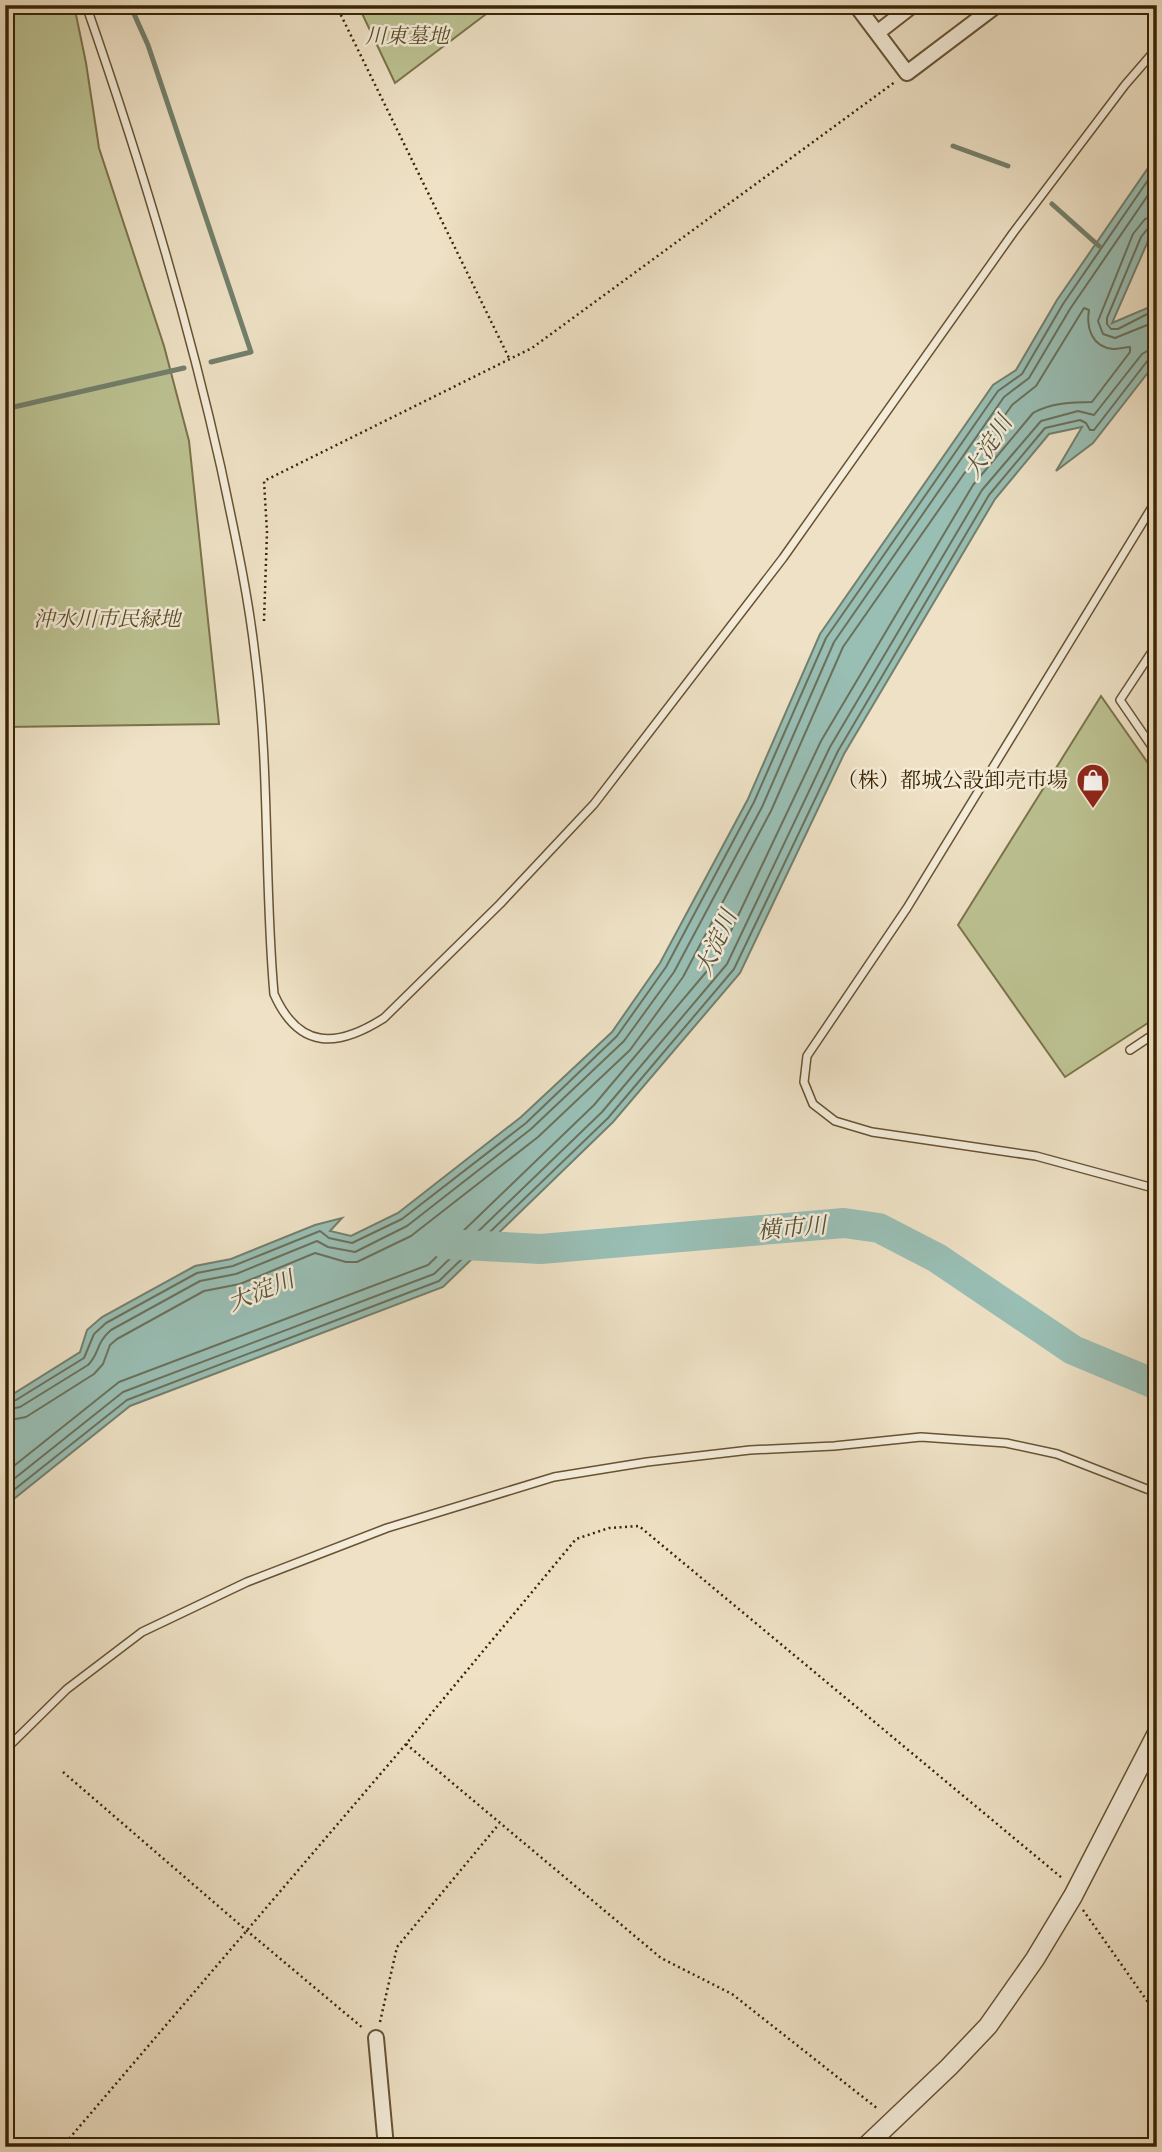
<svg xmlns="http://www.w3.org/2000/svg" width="1162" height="2152" viewBox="0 0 1162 2152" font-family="'IM FELL French Canon','Noto Serif JP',serif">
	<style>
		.green { fill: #bcc292; stroke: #7b734a; stroke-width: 2 }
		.water { fill: #99beb4; stroke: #73806d; stroke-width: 2 }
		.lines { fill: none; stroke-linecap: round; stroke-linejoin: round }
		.shore { stroke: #6a715b; stroke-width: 2 }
		.stream { stroke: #73806d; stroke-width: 5 }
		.river { stroke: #99beb4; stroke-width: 30 }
		.service-casing { stroke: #675333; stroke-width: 10 }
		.minor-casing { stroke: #675333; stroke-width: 18 }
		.tertiary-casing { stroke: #675333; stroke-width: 21 }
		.path { stroke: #3a2402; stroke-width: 2.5; stroke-dasharray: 2 3.5; stroke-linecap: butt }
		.service { stroke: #f4ecd9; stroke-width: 7 }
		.minor { stroke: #f4ecd9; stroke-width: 14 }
		.tertiary { stroke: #f4ecd9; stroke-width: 18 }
		.labels { text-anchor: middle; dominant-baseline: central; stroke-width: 5; stroke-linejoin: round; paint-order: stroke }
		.park-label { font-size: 21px; font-style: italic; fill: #5a4c26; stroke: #f4ecd9 }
		.poi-label { font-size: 21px; fill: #3a2402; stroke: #f4ecd9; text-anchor: end }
		.water-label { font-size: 23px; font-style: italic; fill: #565237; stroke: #f4ecd9 }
	</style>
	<rect width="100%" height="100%" fill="#eee1c5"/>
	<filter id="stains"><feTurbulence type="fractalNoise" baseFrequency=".00286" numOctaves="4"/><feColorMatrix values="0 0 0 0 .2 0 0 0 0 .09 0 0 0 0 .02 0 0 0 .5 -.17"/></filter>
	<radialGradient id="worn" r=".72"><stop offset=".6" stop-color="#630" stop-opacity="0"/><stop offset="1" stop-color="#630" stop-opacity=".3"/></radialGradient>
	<!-- green -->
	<path class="green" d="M5,5H74L86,63L99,148L164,346L189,441L219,724L5,727Z
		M358,5H498L395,83Z
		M1101,696L1157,776V1017L1065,1077L958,925Z"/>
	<!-- water -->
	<path class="water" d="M1157,155V228L1148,241L1112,323L1150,307L1157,298V361L1093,443L1056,471L1082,427L1049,434L995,499L844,754L740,973L613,1122L443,1287L130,1406L5,1506V1395L13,1394L80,1352L87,1330L102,1317L195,1266L231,1259L315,1225L342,1218L330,1231L351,1236L398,1213L521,1117L612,1032L660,963L748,799L820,634L993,385L1016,370L1057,300Z"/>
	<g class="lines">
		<!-- shore -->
		<path class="shore" d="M1157,216L1145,219L1133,234L1098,321L1103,334L1115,338L1157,321
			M1157,225L1149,227L1141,237L1107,318V324L1111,329H1118L1157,309
			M5,1401L16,1400L84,1358L94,1334L106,1323L197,1273L233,1266L320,1231L329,1238L352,1243L402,1219L526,1123L617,1036L666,967L754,802L826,638L998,391L1022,374L1063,304L1157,167
			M5,1410L20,1407L88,1365C100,1353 95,1344 111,1330L200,1281L236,1274L317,1241L328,1247L355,1252L407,1226L531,1129L624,1041L674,972L762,807L834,642L1004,397L1029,378L1070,309L1157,182
			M5,1421L26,1417L94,1374L103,1364L110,1345L117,1339L204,1291L240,1284L315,1253L346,1262H357L411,1236L538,1137L630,1050L683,977L771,811L843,647L1012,405L1036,386L1084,308L1089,310C1086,328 1092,347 1113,349C1119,349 1125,347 1130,347V352L1092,402C1073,402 1050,403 1033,413L973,485L821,741L718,958L594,1105L428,1265L119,1382L5,1473
			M5,1486L123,1392L434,1274L602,1112L727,964L830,747L982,490L1041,421L1078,411L1094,415L1142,354L1149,350L1157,349
			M5,1497L127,1400L439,1281L608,1118L734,969L838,751L989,495L1045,428L1080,420L1086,423L1090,430H1094L1148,360L1157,357"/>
		<!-- stream -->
		<path class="stream" d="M130,5L148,45L251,352L211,362
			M953,146L1008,166
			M1052,204L1099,246
			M5,409L184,368"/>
		<!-- river -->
		<path class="river" d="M445,1244L541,1249L844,1223L879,1228L937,1258L1073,1350L1157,1385"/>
		<defs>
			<path id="service" d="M86,5C139,157 186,311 221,468C234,530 248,593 255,655C270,768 264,881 274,994C299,1050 337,1048 384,1018L500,904L594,804L783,558L1013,233L1125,85L1157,48
				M1157,499L907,908L807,1056L804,1082L813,1104L835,1121L872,1132L1036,1156L1157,1189
				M1157,644L1120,700L1157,754
				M1130,1050L1157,1032
				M5,1750L67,1689L142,1632L247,1582L387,1528L554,1477L647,1462L750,1450L834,1446L921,1437L1006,1443L1057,1454L1157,1493"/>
			<path id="minor" d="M856,5L907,73L997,5
				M877,33L913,5
				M376,2038L386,2147"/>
			<path id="tertiary" d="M865,2147L949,2067L988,2026L1035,1959L1073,1896L1157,1733"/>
		</defs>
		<!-- service casing -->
		<use href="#service" class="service-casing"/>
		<!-- minor casing -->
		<use href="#minor" class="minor-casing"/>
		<!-- tertiary casing -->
		<use href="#tertiary" class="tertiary-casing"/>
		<!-- path -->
		<path class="path" d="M336,5L510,360
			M264,621L267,532L264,481L532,348L895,82
			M406,1744L661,1958L732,1994L878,2109
			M63,1772L246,1930L364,2029
			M1083,1910L1157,2015
			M380,2022L397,1947L499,1824
			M62,2147L406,1744L576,1539L609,1528L639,1526L1062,1878"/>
		<!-- service -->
		<use href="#service" class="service"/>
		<!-- minor -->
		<use href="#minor" class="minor"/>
		<!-- tertiary -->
		<use href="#tertiary" class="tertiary"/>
	</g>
	<!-- icons -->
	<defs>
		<symbol id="shop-pin" viewBox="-11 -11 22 30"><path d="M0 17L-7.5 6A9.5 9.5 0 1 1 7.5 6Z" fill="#8f2418" stroke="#f4ecd9"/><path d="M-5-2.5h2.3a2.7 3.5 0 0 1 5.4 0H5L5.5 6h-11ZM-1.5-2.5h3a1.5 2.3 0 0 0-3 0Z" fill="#fff"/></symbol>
	</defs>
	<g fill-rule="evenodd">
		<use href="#shop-pin" x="1074" y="761" width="38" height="52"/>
	</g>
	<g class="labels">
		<!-- park labels -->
		<g class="park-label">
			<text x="407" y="36">川東墓地</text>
			<text x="107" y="619">沖水川市民緑地</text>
		</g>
		<!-- poi labels -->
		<g class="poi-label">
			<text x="1068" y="780">（株）都城公設卸売市場</text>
		</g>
		<!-- water labels -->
		<g class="water-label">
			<text transform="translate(988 447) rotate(-58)">大淀川</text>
			<text transform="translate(716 943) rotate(-66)">大淀川</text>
			<text transform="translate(792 1228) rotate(-5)">横市川</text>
			<text transform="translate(261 1291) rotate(-22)">大淀川</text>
		</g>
	</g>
	<!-- margin -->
	<rect width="1162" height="2152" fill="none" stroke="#eee1c5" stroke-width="28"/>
	<rect x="7" y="7" width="1148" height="2138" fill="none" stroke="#3a2402" stroke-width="3.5"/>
	<rect x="14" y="14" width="1134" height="2124" fill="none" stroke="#3a2402" stroke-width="2"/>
	<rect width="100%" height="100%" filter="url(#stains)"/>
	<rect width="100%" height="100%" fill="url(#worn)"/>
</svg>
